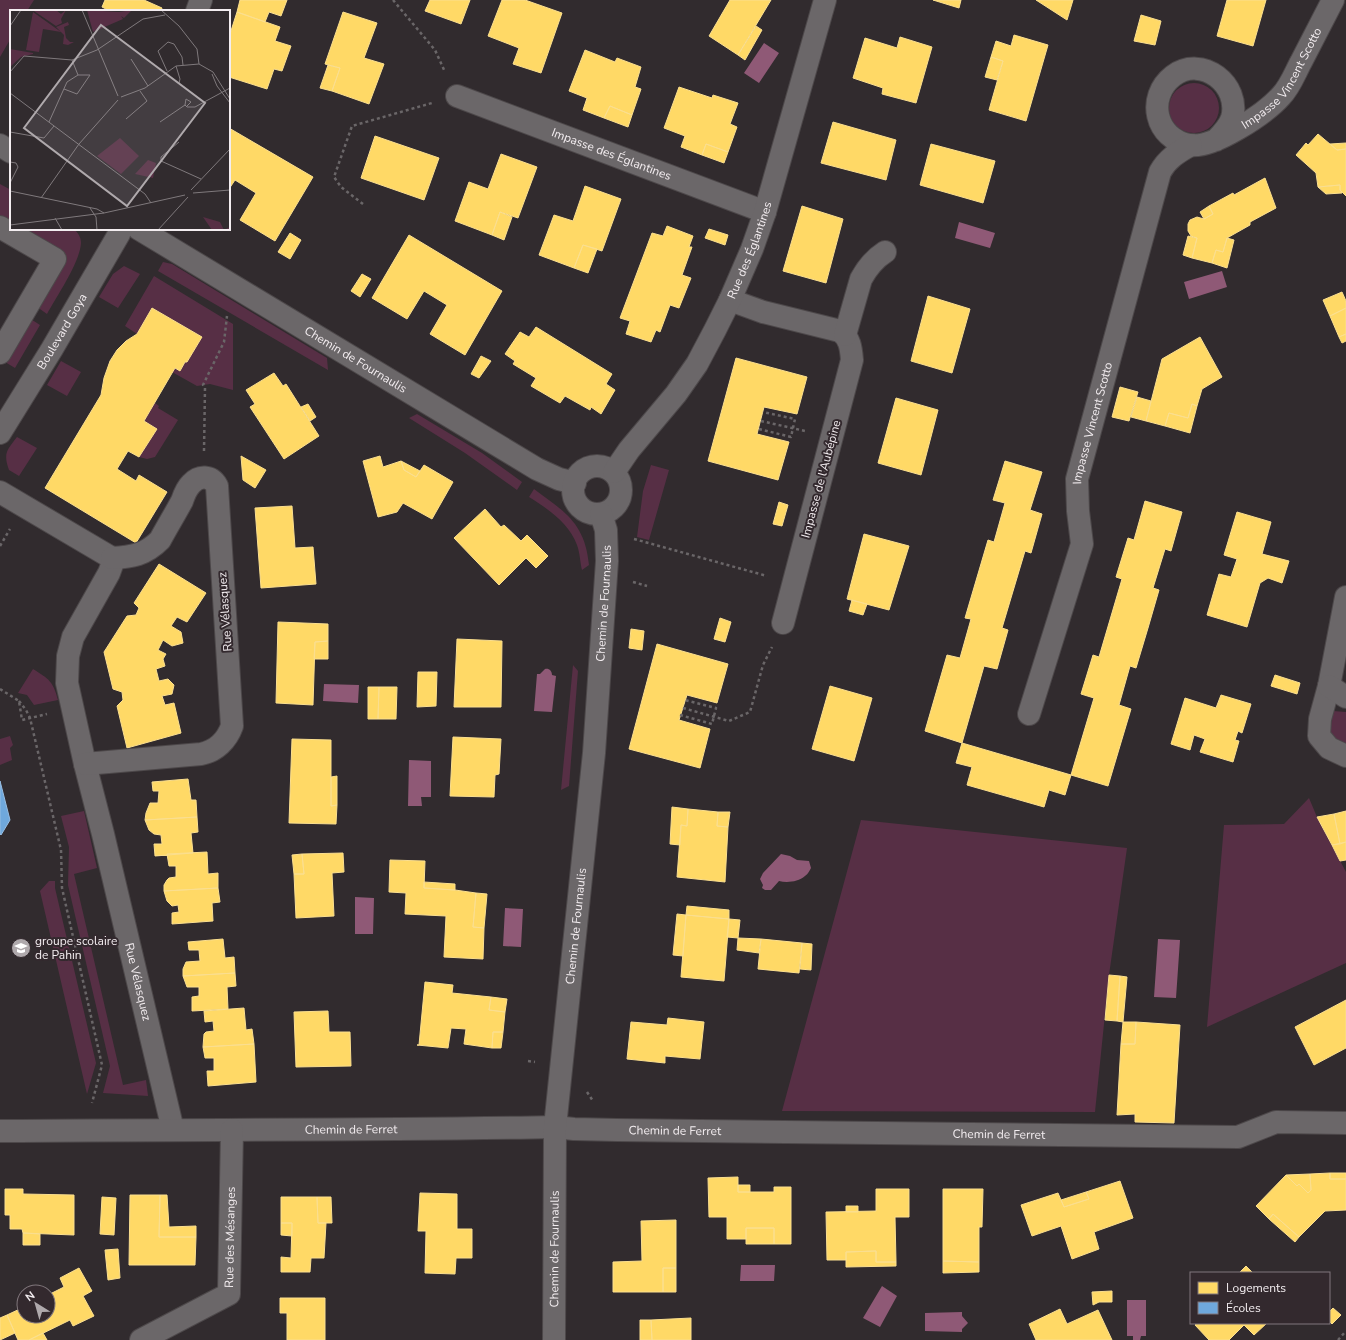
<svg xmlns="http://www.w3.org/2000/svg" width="1346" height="1340" viewBox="0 0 1346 1340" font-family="'Nunito Sans',sans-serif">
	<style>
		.green { fill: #572f45 }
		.water { fill: #8f5976 }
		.homes { fill: #ffd966; stroke: #fbdf8f }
		.schools { fill: #6fa8dc; stroke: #97bde2 }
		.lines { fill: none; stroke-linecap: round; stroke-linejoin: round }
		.minor-casing { stroke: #4d484a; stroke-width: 24 }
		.path { stroke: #6a6668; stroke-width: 2.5; stroke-dasharray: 3 3; stroke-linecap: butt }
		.minor { stroke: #6b6769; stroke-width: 22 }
		.labels { text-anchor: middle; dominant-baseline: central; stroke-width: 4; stroke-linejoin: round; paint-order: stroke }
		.street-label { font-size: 12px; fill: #f3edf0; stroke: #33292e }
		.poi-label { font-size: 12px; fill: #f3edf0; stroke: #33292e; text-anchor: start }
		.inset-road { fill: none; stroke: #7f797c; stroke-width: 1 }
		.view { fill: #afa9ac; fill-opacity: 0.15; stroke: #afa9ac; stroke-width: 2 }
		.inset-edge { fill: none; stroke: #f3edf0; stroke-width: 2 }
	</style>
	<rect width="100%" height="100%" fill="#312b2e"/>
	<!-- green -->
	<path class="green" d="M0,0H34L27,11H11V38L0,57Z
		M1169 108a25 25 0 1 1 50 0a25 25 0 1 1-50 0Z
		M0,184L11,190V226L0,227Z
		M26,229H74C78,233 81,237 81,243C80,262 57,296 47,314L30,302L55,259L20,239Z
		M163,262L172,264L327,358L328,370L158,271Z
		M124,266L140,274L118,308L99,297L113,274Z
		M154,276L233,324V390L210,384L197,386L172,372L175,368L180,371L185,362H187L202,337L152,308L137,334L125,326Z
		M23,314L40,325L15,368L0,359Z
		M61,361L81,372L67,396L47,385Z
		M155,403L159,406L158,408L178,420L155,457L147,459L139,457L157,429L144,421Z
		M417,414L482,453L522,482L517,490L465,453L409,418Z
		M17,437L37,448L19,476L9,470C3,453 7,450 17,437Z
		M651,465L669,470L649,540L637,537L643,491Z
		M534,489C565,512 585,523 589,565L582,570C580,562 580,553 577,545C569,523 548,509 529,497Z
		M573,665L578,671L569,786L561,790Z
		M33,669C49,679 53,681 58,700L34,705L27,695L18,693Z
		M1333,711L1346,712V747L1331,740L1326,720Z
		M10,736L13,745L10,748L12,760L0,765V739Z
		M1309,798L1317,817L1346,872V963L1207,1027L1224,825L1284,824Z
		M84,811L97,868L74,874L123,1085L146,1080L148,1096L103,1093L110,1066L68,885L69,847L61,816Z
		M861,820L1127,848L1109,975L1095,1112L782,1111Z
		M49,881H55V888L96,1063L87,1094L40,891Z"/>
	<!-- water -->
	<path class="water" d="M764,43L779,53L759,83L744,73Z
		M959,222L995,233L990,248L955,238Z
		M1222,271L1227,287L1189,299L1184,282Z
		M545,669C549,668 552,671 552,675L556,676L552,712L534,711L537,674H540Z
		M324,684L359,685L358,703L323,701Z
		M409,760L431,761V797H421L422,806H408Z
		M781,854L790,856L797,860L809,861L811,868C810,870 808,874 805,876C798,882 787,883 779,881L771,890H765L762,888L763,885L760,879L763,873Z
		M355,897L374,898L373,934H355Z
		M505,908L523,909L521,947L503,946Z
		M1158,939L1180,940L1176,998L1154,997Z
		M741,1265H775L774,1281H740Z
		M882,1286L897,1296L880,1327L863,1318Z
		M1127,1300H1146V1336H1141L1140,1340H1133V1336H1127Z
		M962,1312V1316L968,1323L962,1329V1332L925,1331V1313Z"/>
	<!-- homes -->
	<path class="homes" d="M105,0H144L162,8L161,11H110L102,7Z
		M240,0H287L281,16L269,12L265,22L237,12Z
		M430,0H470L461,24L425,11Z
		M502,0H525L562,13L541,73L513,64L519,48L488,36Z
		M730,0H771L738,55L709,36Z
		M933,0H961L959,8Z
		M1036,0H1073L1067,20Z
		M1227,0H1266L1253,46L1217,36Z
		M237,12L280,27L275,41L291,46L282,71L274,69L267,89L229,77V37Z
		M343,12L377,23L364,58L384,64L369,104L332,91L340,68L325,64Z
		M1141,15L1161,21L1155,45L1134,41Z
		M756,26L762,30L745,60L738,55Z
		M1014,35L1048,45L1026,121L989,110L1003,61L991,57L996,41L1011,46Z
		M900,37L932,47L916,103L882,94L883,88L853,78L865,38L897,48Z
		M585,50L615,62L617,58L641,67L635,87L641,89L632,115L610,106L604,118L583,110L587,98L569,91Z
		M991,57L1003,61L997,80L985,77Z
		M328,65L340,68L332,91L320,88Z
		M679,87L712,98L713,95L738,103L730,124L737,127L728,152L706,144L702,155L681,147L685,136L664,128Z
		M610,106L632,115L628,127L604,118Z
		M833,122L896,140L886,180L821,163Z
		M229,128L313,177L275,241L240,220L256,193L235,180L229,189Z
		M1318,134L1337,150L1346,149V196L1340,190V185L1318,187L1316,173L1296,155L1306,143L1308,145Z
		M375,136L439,158L424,200L361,178Z
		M1346,143V149L1337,150L1330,144Z
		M706,144L728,152L724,163L702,155Z
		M931,144L995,161L983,203L920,185Z
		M501,154L537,167L518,218L500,212L492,235L455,221L469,182L488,189Z
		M1265,178L1276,208L1250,222V225L1227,238L1223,252L1216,250L1212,263L1192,258L1197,238L1191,236L1188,231V224L1190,220L1197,217L1204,219L1213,214L1209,206L1233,193L1234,195Z
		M1340,185V190L1342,193L1326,194L1318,187Z
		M585,186L621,199L602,251L583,245L574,268L539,255L554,215L573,221Z
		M802,206L843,219L826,283L783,271Z
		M1209,206L1213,214L1204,219L1200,212Z
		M500,212L512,217L504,240L492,235Z
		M667,226L693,236L689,247H692L682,275L691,278L679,308L670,305L660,332L656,330L651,342L626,334L630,321L620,318L652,233L663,236Z
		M709,229L728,235L725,245L705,238Z
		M290,233L301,240L290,259L278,252Z
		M409,235L502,291L465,355L430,334L447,305L424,291L407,319L372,298Z
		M1188,236L1197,238L1192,258L1183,255Z
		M1227,238L1234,240L1227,268L1212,263L1216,250L1223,252Z
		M583,245L597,249L588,273L574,268Z
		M362,274L371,279L360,297L351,291Z
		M1342,292L1346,301V308L1330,316L1323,300Z
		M928,296L970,309L952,373L911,361Z
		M152,308L202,337L187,362H185L180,371L175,368L144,421L157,429L139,457L128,451L117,469L136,481L139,475L167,492L136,543L45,488L101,395L104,378L110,361L117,350L126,341L137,334Z
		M1346,308V334L1339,337L1330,316Z
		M536,327L612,374L606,384L615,390L601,414L591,407L590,410L565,396L560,403L531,386L536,378L513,364L515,361L505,354L520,332L529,337Z
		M1346,334V341L1342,343L1339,337Z
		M1200,337L1222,377L1202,389L1197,406L1192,404L1188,418L1169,413L1165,426L1146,421L1162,359Z
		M481,356L491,361L479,378L471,374Z
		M736,358L807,377L797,414L764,407L757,434L789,442L778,480L708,461Z
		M274,373L283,386L286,384L319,436L284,459L250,407L255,404L246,390Z
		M1120,387L1138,392L1129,421L1112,417Z
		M1137,397L1151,401L1146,421L1131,417Z
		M896,398L938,410L921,475L878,463Z
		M308,404L316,417L310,421L301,407Z
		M1192,404L1197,406L1190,433L1165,426L1169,413L1188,418Z
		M241,456L266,470L255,488L243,480Z
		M380,456L383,467L401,461L404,470L416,477L424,465L453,482L432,519L403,503L397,512L378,517L363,461Z
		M401,461L420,471L416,477L404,470Z
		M1005,461L1042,472L1030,510L1042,514L1031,553L1025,551L1002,628L1008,630L997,669L984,666L962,743L925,731L947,655L960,658L971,619L965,618L988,540L994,542L1005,503L993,500Z
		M1145,501L1182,512L1171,551L1165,549L1153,588L1159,590L1148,628L1136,668L1130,666L1119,705L1131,709L1108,786L1071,775L1094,698L1081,694L1093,655L1099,657L1122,579L1116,577L1128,538L1134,540Z
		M779,502L788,505L782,526L773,524Z
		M292,506L295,548L313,547L316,584L261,588L255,508Z
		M485,509L501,527L504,525L521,541L527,535L548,556L536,568L526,558L499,585L454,538Z
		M1237,512L1271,522L1262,554L1289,561L1282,583L1268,578L1260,583L1247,627L1207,615L1219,574L1231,577L1237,559L1224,555Z
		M864,534L909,546L889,610L847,599Z
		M159,564L206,593L187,622L177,617L171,626L181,632L183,643L172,646L163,640L158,650L166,654L163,659L165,666L156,669L159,681L168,679L174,685L172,694L162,696L165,705L174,703L181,733L127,748L117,706L123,700L122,692L113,689L104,652L127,616L136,615L139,608L134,603Z
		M852,600L867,604L863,615L849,611Z
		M720,618L731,622L725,642L714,639Z
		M278,622L328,624V641L315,642L313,705L276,703Z
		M631,629L644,631L642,650L629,648Z
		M457,639L502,641L501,707H454Z
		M328,641V659H314L315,642Z
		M657,644L728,664L717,703L687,695L679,720L710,729L700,768L629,749Z
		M418,672H437L436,706L417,707Z
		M1275,675L1300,683L1297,694L1271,686Z
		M830,686L872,698L854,761L812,749Z
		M368,687H379L378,719H368Z
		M379,687H397L396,719H378Z
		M1221,695L1251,704L1242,733L1238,731L1235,740L1239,741L1233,762L1200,752L1205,739L1194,735L1190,750L1171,744L1185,698L1216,708Z
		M453,737L501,739L499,774L495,775L494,797L450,796Z
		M292,739L331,740V806L337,805L336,824L289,823Z
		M962,743L1071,775L1065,795L1049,790L1044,807L967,785L972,767L956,763Z
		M337,776V805L331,806V777Z
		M188,779L191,800H196L197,817L145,820L146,813L150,803H158L159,791H153L152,782Z
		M672,807L688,809L687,826L681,825L680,845L670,844Z
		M688,809L718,812L717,826L728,827L725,882L677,877L681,825L687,826Z
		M1346,811V842L1340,844L1334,814Z
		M718,812H730L728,827L717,826Z
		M1334,814L1340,844L1332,845L1317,817Z
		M197,817L198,832L191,833L193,853L155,856L154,844H162L161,835L154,834L149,830L145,820Z
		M1346,842V860L1340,861L1332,845Z
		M207,852L208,874L218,873V888L164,891V885L167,880L169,878L176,877V866H169L167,854Z
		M343,853L344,872L332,873L334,916L296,918L294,874H304L302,854Z
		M302,854L304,874H294L292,855Z
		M390,860L425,861L424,888L455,890L476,893L473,927L484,928L483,959L444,957L446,916L405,914L406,893L389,892Z
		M424,882L455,884V890L424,888Z
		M218,888L220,902L212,903L213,921L172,924V913L179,912L178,905L172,906L167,901L164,891Z
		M476,893L487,894L484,928L473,927Z
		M687,906L729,910V919L686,915Z
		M677,914L686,915L683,956L673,955Z
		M686,915L729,919L724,981L681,977Z
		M729,919L740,920L738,938L727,937Z
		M738,938L761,939L759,953L737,950Z
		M223,939L225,958L234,957L235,973L183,976V969L186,962L200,961L199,950H189L188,942Z
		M761,939L802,943L799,973L758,969Z
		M802,943L812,944L811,970L800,969Z
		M235,973L236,986L227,987L228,1009L192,1011V997L199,996V987H187L183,976Z
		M1109,975L1120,976L1117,1021L1105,1020Z
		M1120,976L1127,977L1123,1022L1117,1021Z
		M425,982L453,985L452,993L491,997L489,1010L505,1012L503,1032H493L492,1048L464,1044L466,1029L451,1028L448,1048L417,1045H419Z
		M491,997L507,999L505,1012L489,1010Z
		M1346,1000V1048L1314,1065L1295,1027Z
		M244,1008L246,1030L252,1029L254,1044L203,1047L204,1034L206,1032L214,1031L213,1021L205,1022L204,1011Z
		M328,1011L329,1032H350L351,1066L296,1067L294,1012Z
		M668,1018L704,1022L700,1059L665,1056V1063L627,1059L631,1022L667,1025Z
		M1123,1022H1136L1135,1044H1121Z
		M1136,1022L1180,1025L1174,1123L1135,1122V1114L1117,1115L1121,1044H1135Z
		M493,1032H503L501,1048H492Z
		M254,1044L256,1082L208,1086L207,1071H214V1058H205L203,1047Z
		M1330,1173V1179H1346V1210L1325,1211L1299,1237L1273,1214L1269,1219L1256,1206L1286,1175L1297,1186L1299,1184L1308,1193L1311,1190L1310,1174Z
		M1330,1173H1346V1179H1330Z
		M1310,1174L1311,1190L1308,1193L1299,1184L1297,1186L1286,1175Z
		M738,1177V1192H774V1187H791V1244H774V1228H746V1239H727V1217H709L708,1178Z
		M1120,1181L1133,1218L1094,1232L1099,1249L1072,1259L1061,1226L1032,1236L1021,1205L1058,1193L1064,1207L1089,1199L1086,1192Z
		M738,1185H750V1192H738Z
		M5,1189H23V1194L74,1195V1235L23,1233L22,1229H10V1215H5Z
		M876,1189H909V1217H895L896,1262H876V1251L846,1252V1260H827L826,1212L876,1211Z
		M943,1189H983L982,1227H979V1262L943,1261Z
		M1086,1192L1089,1199L1064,1207L1061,1200Z
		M420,1193L457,1194V1229H472V1258H456L455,1274L425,1273L426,1231H418Z
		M130,1195H160L159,1237H196L195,1265H129Z
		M160,1195H167L169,1227L196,1226V1237H159Z
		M102,1197L116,1198L114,1235L100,1234Z
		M281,1197H317L318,1223H326L324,1258H311L310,1272H281V1257L291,1258L292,1223H281Z
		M317,1197H331L332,1223H318Z
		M846,1206H858V1212H846Z
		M1273,1214L1299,1237L1295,1242L1269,1219Z
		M676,1220V1268H663V1292H613V1262L642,1261L641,1221Z
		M281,1223H292V1236L281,1235Z
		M746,1228H774V1244H746Z
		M23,1233L40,1234V1245H23Z
		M118,1249L120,1278L108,1280L105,1250Z
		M876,1251V1262H896V1266L846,1267V1252Z
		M943,1261L979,1262V1272L943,1273Z
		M1246,1266L1253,1273H1239Z
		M79,1268L92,1291L83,1296L94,1316L73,1326L70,1320L29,1340H18L7,1315L24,1307V1316H48V1295L64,1287L60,1278Z
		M663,1268H676V1292H663Z
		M1112,1291V1302H1099L1093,1305L1092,1292Z
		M280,1298H325V1340H287V1313H280Z
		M1333,1308L1341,1315L1332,1324L1329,1321V1312Z
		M1060,1309L1067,1324L1098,1310L1112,1340H1036L1029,1324Z
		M7,1315L15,1333L0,1340V1318Z
		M691,1318V1340H652L651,1320Z
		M640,1320H651L652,1340H640Z
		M1197,1323H1267L1254,1335L1244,1325L1229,1340H1209L1195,1325Z
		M43,1333L47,1340H29Z"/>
	<!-- schools -->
	<path class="schools" d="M0,781L10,820L1,835L0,834Z"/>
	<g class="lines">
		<defs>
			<g id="minor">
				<path d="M197,11L201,0"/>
				<path id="s1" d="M457,96L765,212"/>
				<path id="s2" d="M1216,140C1222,134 1229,127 1232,118C1241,85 1202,54 1173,76C1146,97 1155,139 1190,145C1213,149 1266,113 1281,96C1290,87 1295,73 1301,62C1312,41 1322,21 1333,0"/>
				<path d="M0,145L11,152"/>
				<path d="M0,227L55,259L0,353"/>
				<path id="s3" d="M139,229L537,469L559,479L575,483"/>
				<path d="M730,300L763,312L840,331C850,338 851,348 852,360L783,623"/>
				<path d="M845,335L861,279C867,268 874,259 885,252"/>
				<path id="s4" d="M0,433L52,349L119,234L121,229"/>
				<circle cx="597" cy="490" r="24"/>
				<path id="s5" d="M614,472L629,450L676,394L697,364L715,330L730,300L752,249L765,212L825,0"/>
				<path id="s6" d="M0,492L112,558L113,562L109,573L73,637L68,656L67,683L85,764L103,834L173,1130"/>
				<path d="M1346,597L1329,686L1320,719L1319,736L1329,748L1346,756"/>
				<path d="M1329,686L1346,697"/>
				<path id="s7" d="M1029,714L1082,544L1078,511L1077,479L1160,172C1167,159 1178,152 1191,145"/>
				<path d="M85,764L201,754C216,751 227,740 232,726L217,486C211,475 199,475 191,484C187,488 184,495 182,501C175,514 167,527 160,540C145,555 132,557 112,558"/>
				<path id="s8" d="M0,1131C185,1129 370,1131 555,1127L574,1129L617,1130L1238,1137L1276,1122L1346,1123"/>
				<path id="s9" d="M141,1340L229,1294L232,1130"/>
				<path id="s10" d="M554,1340L555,1127L594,753L607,561L606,530L601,514"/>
			</g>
		</defs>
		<!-- minor casing -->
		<use href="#minor" class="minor-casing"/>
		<!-- path -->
		<path class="path" d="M393,0L435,50L445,72
			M363,204L341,187L334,177L352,126L432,103
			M761,421L805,431
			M759,429L791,437L795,419L763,412
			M204,451L205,388L203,385L224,342L227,316
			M634,539L767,576
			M0,546L10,529
			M633,582L647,586
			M0,689L19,701L22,720L47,714
			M19,701L26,710L30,718L61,850L62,888L102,1065L92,1103
			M683,708L729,721L750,712L763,665L772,647
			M680,715L712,724L716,708L685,700
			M528,1061L535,1062
			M587,1092L593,1101
			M1338,1340L1346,1331"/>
		<!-- minor -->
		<use href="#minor" class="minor"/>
	</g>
	<!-- icons -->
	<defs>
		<symbol id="school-disc" viewBox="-11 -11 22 22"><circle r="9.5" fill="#afa9ac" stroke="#33292e"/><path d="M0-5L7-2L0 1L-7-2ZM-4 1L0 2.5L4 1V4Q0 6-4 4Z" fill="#fff"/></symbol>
	</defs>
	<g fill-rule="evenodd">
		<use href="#school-disc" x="10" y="937" width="22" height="22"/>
	</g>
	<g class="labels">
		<!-- street labels -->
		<g class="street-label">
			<text stroke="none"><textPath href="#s2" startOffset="332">Impasse Vincent Scotto</textPath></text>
			<text stroke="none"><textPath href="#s1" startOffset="165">Impasse des Églantines</textPath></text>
			<text stroke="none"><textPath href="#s5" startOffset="262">Rue des Églantines</textPath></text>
			<text stroke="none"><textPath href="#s4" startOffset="119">Boulevard Goya</textPath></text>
			<text stroke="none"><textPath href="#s3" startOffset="253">Chemin de Fournaulis</textPath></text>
			<text stroke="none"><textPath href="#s7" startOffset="301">Impasse Vincent Scotto</textPath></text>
			<text transform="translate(821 479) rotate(-75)">Impasse de l'Aubépine</text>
			<text stroke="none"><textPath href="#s10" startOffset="739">Chemin de Fournaulis</textPath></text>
			<text transform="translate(225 612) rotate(-94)">Rue Vélasquez</text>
			<text stroke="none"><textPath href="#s10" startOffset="415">Chemin de Fournaulis</textPath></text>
			<text stroke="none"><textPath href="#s6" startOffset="573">Rue Vélasquez</textPath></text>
			<text stroke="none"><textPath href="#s8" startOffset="351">Chemin de Ferret</textPath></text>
			<text stroke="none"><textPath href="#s8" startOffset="675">Chemin de Ferret</textPath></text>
			<text stroke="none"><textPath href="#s8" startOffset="999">Chemin de Ferret</textPath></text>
			<text stroke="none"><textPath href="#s9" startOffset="156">Rue des Mésanges</textPath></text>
			<text stroke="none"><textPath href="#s10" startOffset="91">Chemin de Fournaulis</textPath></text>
		</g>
		<!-- poi labels -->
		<g class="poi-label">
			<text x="35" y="941">groupe scolaire<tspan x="35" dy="14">de Pahin</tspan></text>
		</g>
	</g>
	<!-- overview -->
	<g transform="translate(10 10)">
		<rect width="220" height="220" fill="#312b2e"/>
		<path d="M46,0L51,4L56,0L51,9L52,13L46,16L24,1ZM77,0L109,2L122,0L114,8L111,6L113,9L83,22ZM23,2L51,22L33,19L29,42L16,40ZM58,12L59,15L54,17L56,28L60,32H64L58,35L53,34L54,25L46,17ZM0,39L23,43V44L11,47L0,57ZM110,128L129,146L111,164L87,146ZM138,150L146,153L143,168L125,164ZM193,207L210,212L214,220L220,217V220H202Z" fill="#572f45"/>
		<path class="inset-road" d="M72,0L108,86M151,0L169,16L187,39L189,54M0,16L11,0M121,49L138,76M166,56L170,69L169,73M157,61L148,41L158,32L164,34L172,47L173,55M0,62L14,46L62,50L87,40L133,9L155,5M202,64L207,76L220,93M54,79L67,84L80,65H68M0,83L135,184L141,193M111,87L135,78L166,56L189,54L203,62L220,89M177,96L181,92L176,89L175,95L177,97H185L220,78M116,109L137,91L130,81M39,112L57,72L68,65L62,50M150,112L175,95M0,122L34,128L44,116M169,132L151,147V151L191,169M0,152L6,153L8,157L0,173M181,180L220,139M0,181L87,199L94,203M183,183L220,180M31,188L69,134L108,90M80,198L86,207L87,220M45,208L52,220M0,215L94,203L175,185M148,220L178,187"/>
		<path class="view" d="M91,15L195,93L117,196L14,118Z"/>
		<rect width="220" height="220" class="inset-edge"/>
	</g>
	<!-- legend -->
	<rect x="1190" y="1272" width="140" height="52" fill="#33292e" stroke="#80777c"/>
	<rect x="1198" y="1282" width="20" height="12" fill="#ffd966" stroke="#80777c"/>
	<text x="1226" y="1292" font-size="12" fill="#f3edf0">Logements</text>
	<rect x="1198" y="1302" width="20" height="12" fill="#6fa8dc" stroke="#80777c"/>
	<text x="1226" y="1312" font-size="12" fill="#f3edf0">Écoles</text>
	<!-- north arrow -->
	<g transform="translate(36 1304) rotate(323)"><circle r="19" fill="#33292e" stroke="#80777c"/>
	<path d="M0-3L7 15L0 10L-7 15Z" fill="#afa9ac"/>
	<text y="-6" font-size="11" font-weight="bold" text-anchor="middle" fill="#f3edf0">N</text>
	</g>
</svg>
